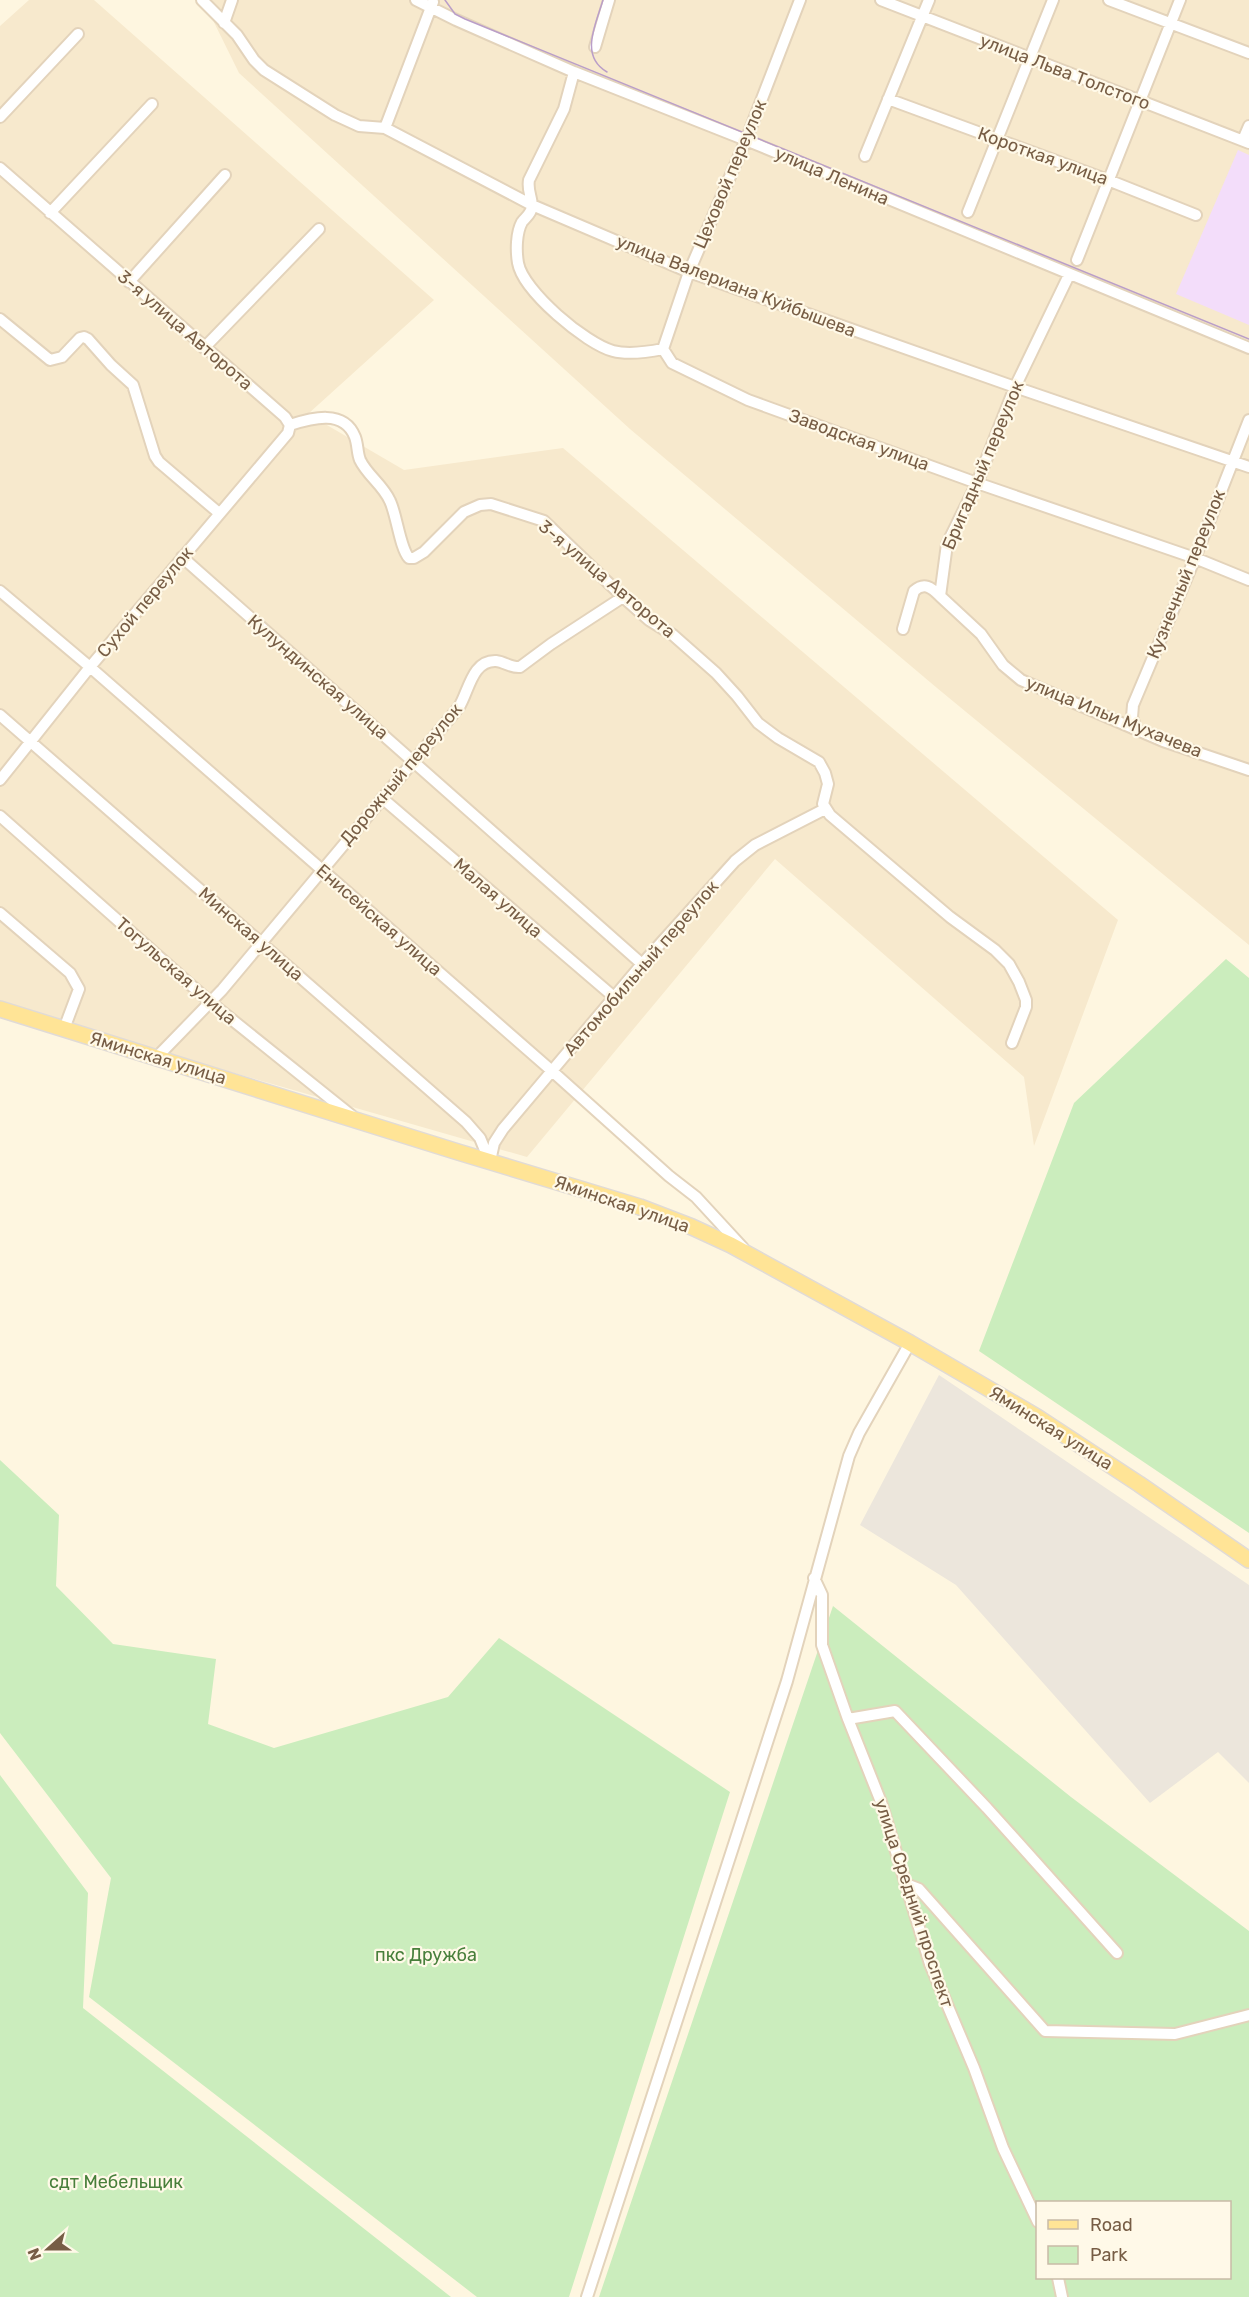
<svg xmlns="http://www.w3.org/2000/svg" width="1249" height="2297" viewBox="0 0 1249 2297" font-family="Rubik,sans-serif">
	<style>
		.residential { fill: #f7e9cd }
		.industrial { fill: #ece6dc }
		.education { fill: #f3ddfa }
		.green { fill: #cbedbd; fill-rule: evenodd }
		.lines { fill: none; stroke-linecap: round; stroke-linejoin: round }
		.minor-casing { stroke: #e3d3bb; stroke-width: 14 }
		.primary-casing { stroke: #e1dbd6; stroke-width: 18 }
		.minor { stroke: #fff; stroke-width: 10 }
		.primary { stroke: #ffe496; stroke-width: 15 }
		.tram { stroke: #ba9ec8; stroke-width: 1.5 }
		.labels { text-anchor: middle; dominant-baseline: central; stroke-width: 4.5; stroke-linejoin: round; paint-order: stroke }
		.street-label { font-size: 18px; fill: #775d45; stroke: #fff9e8 }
		.park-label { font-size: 18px; fill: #487f3b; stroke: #fff9e8 }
	</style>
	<rect width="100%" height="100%" fill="#fef6e0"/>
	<!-- residential -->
	<path class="residential" d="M29,0H94L434,300L308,414L404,470L563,448L1118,920L1034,1146L1024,1077L775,859L527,1157L0,1006V26Z
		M203,0H1249V945L937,688L630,429L239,73Z"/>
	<!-- industrial -->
	<path class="industrial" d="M939,1375L1249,1585V1783L1218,1752L1150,1803L956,1585L860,1525Z"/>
	<!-- education -->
	<path class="education" d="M1238,150L1249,155V325L1176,294Z"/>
	<!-- green -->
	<path class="green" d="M1226,959L1249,978V1533L979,1351L1074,1103Z
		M0,1460L59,1515L56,1586L113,1644L216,1659L208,1724L274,1748L448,1697L499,1638L730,1792L569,2297H477L89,1997L111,1878L0,1733Z
		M833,1606L1071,1797L1249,1931V2297H599ZM1038,2202H1230V2278H1038Z
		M0,1775L88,1893L83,2008L451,2297H0Z"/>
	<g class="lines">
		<defs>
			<path id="minor" d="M202,0L237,35L254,60L264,70L335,115L359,126L385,128L532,205L689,272L1015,387L1249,467
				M416,0L456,20L574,72L746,140L1249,348
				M881,0L1249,143
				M1109,0L1249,53
				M224,23L232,0
				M595,47L609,0
				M574,72L564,109L529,180C527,190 532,197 532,207C531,214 526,217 522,222C516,233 516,251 518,263C523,291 586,344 613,351C628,355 648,352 663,349L672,363L748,400L977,483L1195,558L1249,580
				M888,99L1108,180L1196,215
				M0,117L78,34
				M385,128L433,2
				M1243,140L1249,126
				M865,156L929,0
				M0,168L285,417L290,425
				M968,212L1053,0
				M50,213L152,104
				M1077,260L1180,0
				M129,282L225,175
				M0,319L50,360L62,357L80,338L84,337L88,339L111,365L133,385L155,456L159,462L219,513
				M204,348L319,229
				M663,349L689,272L748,135L800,0
				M290,425C312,418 344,409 355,437C358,445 357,453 360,460C367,475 383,485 390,501C397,516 400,548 409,558H414L424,552L464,512L480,505L491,504L544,521L623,597L649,620L673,635L716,673L737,696L758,723L778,738L819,762L825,773L828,784L823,804L830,815L950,917L995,950L1009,964L1019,982L1026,1000V1007L1012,1043
				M182,557L642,964
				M0,591L90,667L552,1071L669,1176L696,1197L743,1248
				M940,596L981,634L1003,665L1021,680L1163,741L1249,770
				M903,629L914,591C924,582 931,587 940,596L947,544L977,483L1015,387L1069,275
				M0,715L466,1122L480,1138L490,1162
				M1136,729L1132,717L1133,705L1195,558L1249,420
				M0,780L90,667L288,433L290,425
				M382,798L614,997
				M0,816L210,1002L352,1116
				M0,913L70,973L79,989L64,1029
				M156,1058L222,990L459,707C469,691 472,660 496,661C505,662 511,668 520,667L551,644L623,597
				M490,1161L494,1143L503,1129L642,964L735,861L755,845L825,809
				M814,1578L822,1595V1645L848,1719L881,1802L930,1964L974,2068L1003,2148L1038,2222
				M848,1719L895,1711L987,1808L1117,1953
				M906,1884L919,1889L1045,2031L1175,2034L1249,2015
				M1058,2278L1062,2297
				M587,2297L787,1681L849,1456L859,1433L910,1343"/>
			<path id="primary" d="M0,1009L458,1152L640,1207L692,1227L731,1245L910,1343L1037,1417L1139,1484L1249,1560"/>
		</defs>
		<!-- minor casing -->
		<use href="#minor" class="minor-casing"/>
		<!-- primary casing -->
		<use href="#primary" class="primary-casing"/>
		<!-- minor -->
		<use href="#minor" class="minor"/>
		<!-- primary -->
		<use href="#primary" class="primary"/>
		<!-- tram -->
		<path class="tram" d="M445,0L455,14L465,19L1249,339
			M603,0C596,24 579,56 607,72"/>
	</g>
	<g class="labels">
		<!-- street labels -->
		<g class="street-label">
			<text transform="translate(1065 72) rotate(21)">улица Льва Толстого</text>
			<text transform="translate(1043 156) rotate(20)">Короткая улица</text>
			<text transform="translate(730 174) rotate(-67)">Цеховой переулок</text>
			<text transform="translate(832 176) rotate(23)">улица Ленина</text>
			<text transform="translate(736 286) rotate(21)">улица Валериана Куйбышева</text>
			<text transform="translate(185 330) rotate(41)">3-я улица Авторота</text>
			<text transform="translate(859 440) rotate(20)">Заводская улица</text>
			<text transform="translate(983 465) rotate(-67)">Бригадный переулок</text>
			<text transform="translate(1186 574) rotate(-68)">Кузнечный переулок</text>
			<text transform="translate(607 579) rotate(40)">3-я улица Авторота</text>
			<text transform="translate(145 602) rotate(-50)">Сухой переулок</text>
			<text transform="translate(318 677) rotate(41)">Кулундинская улица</text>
			<text transform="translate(1114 717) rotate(22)">улица Ильи Мухачева</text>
			<text transform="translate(401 774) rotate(-50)">Дорожный переулок</text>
			<text transform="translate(498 898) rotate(41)">Малая улица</text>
			<text transform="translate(379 920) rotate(41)">Енисейская улица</text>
			<text transform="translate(251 934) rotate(41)">Минская улица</text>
			<text transform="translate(641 968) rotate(-49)">Автомобильный переулок</text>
			<text transform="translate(176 971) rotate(41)">Тогульская улица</text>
			<text transform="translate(158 1058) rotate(17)">Яминская улица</text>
			<text transform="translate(622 1204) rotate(19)">Яминская улица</text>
			<text transform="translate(1051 1428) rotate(32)">Яминская улица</text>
			<text transform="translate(914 1903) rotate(72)">улица Средний проспект</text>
		</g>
		<!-- park labels -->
		<g class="park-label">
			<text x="426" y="1955">пкс Дружба</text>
			<text x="116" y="2182">сдт Мебельщик</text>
		</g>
	</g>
	<!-- legend -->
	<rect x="1036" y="2201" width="195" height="78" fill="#fff9e8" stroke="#c9bba7" stroke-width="1.5"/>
	<rect x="1048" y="2220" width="30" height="9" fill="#ffe496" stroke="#c9bba7" stroke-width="1.5"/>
	<text x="1090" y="2231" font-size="18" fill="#775d45">Road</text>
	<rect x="1048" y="2246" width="30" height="18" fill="#cbedbd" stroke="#c9bba7" stroke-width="1.5"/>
	<text x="1090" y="2261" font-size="18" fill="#775d45">Park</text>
	<!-- north arrow -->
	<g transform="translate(48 2249) rotate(249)" stroke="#fff9e8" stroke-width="4.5" paint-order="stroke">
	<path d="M0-4.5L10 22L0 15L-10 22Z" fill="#775d45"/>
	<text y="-9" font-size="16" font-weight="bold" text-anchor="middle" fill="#775d45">N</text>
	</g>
</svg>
